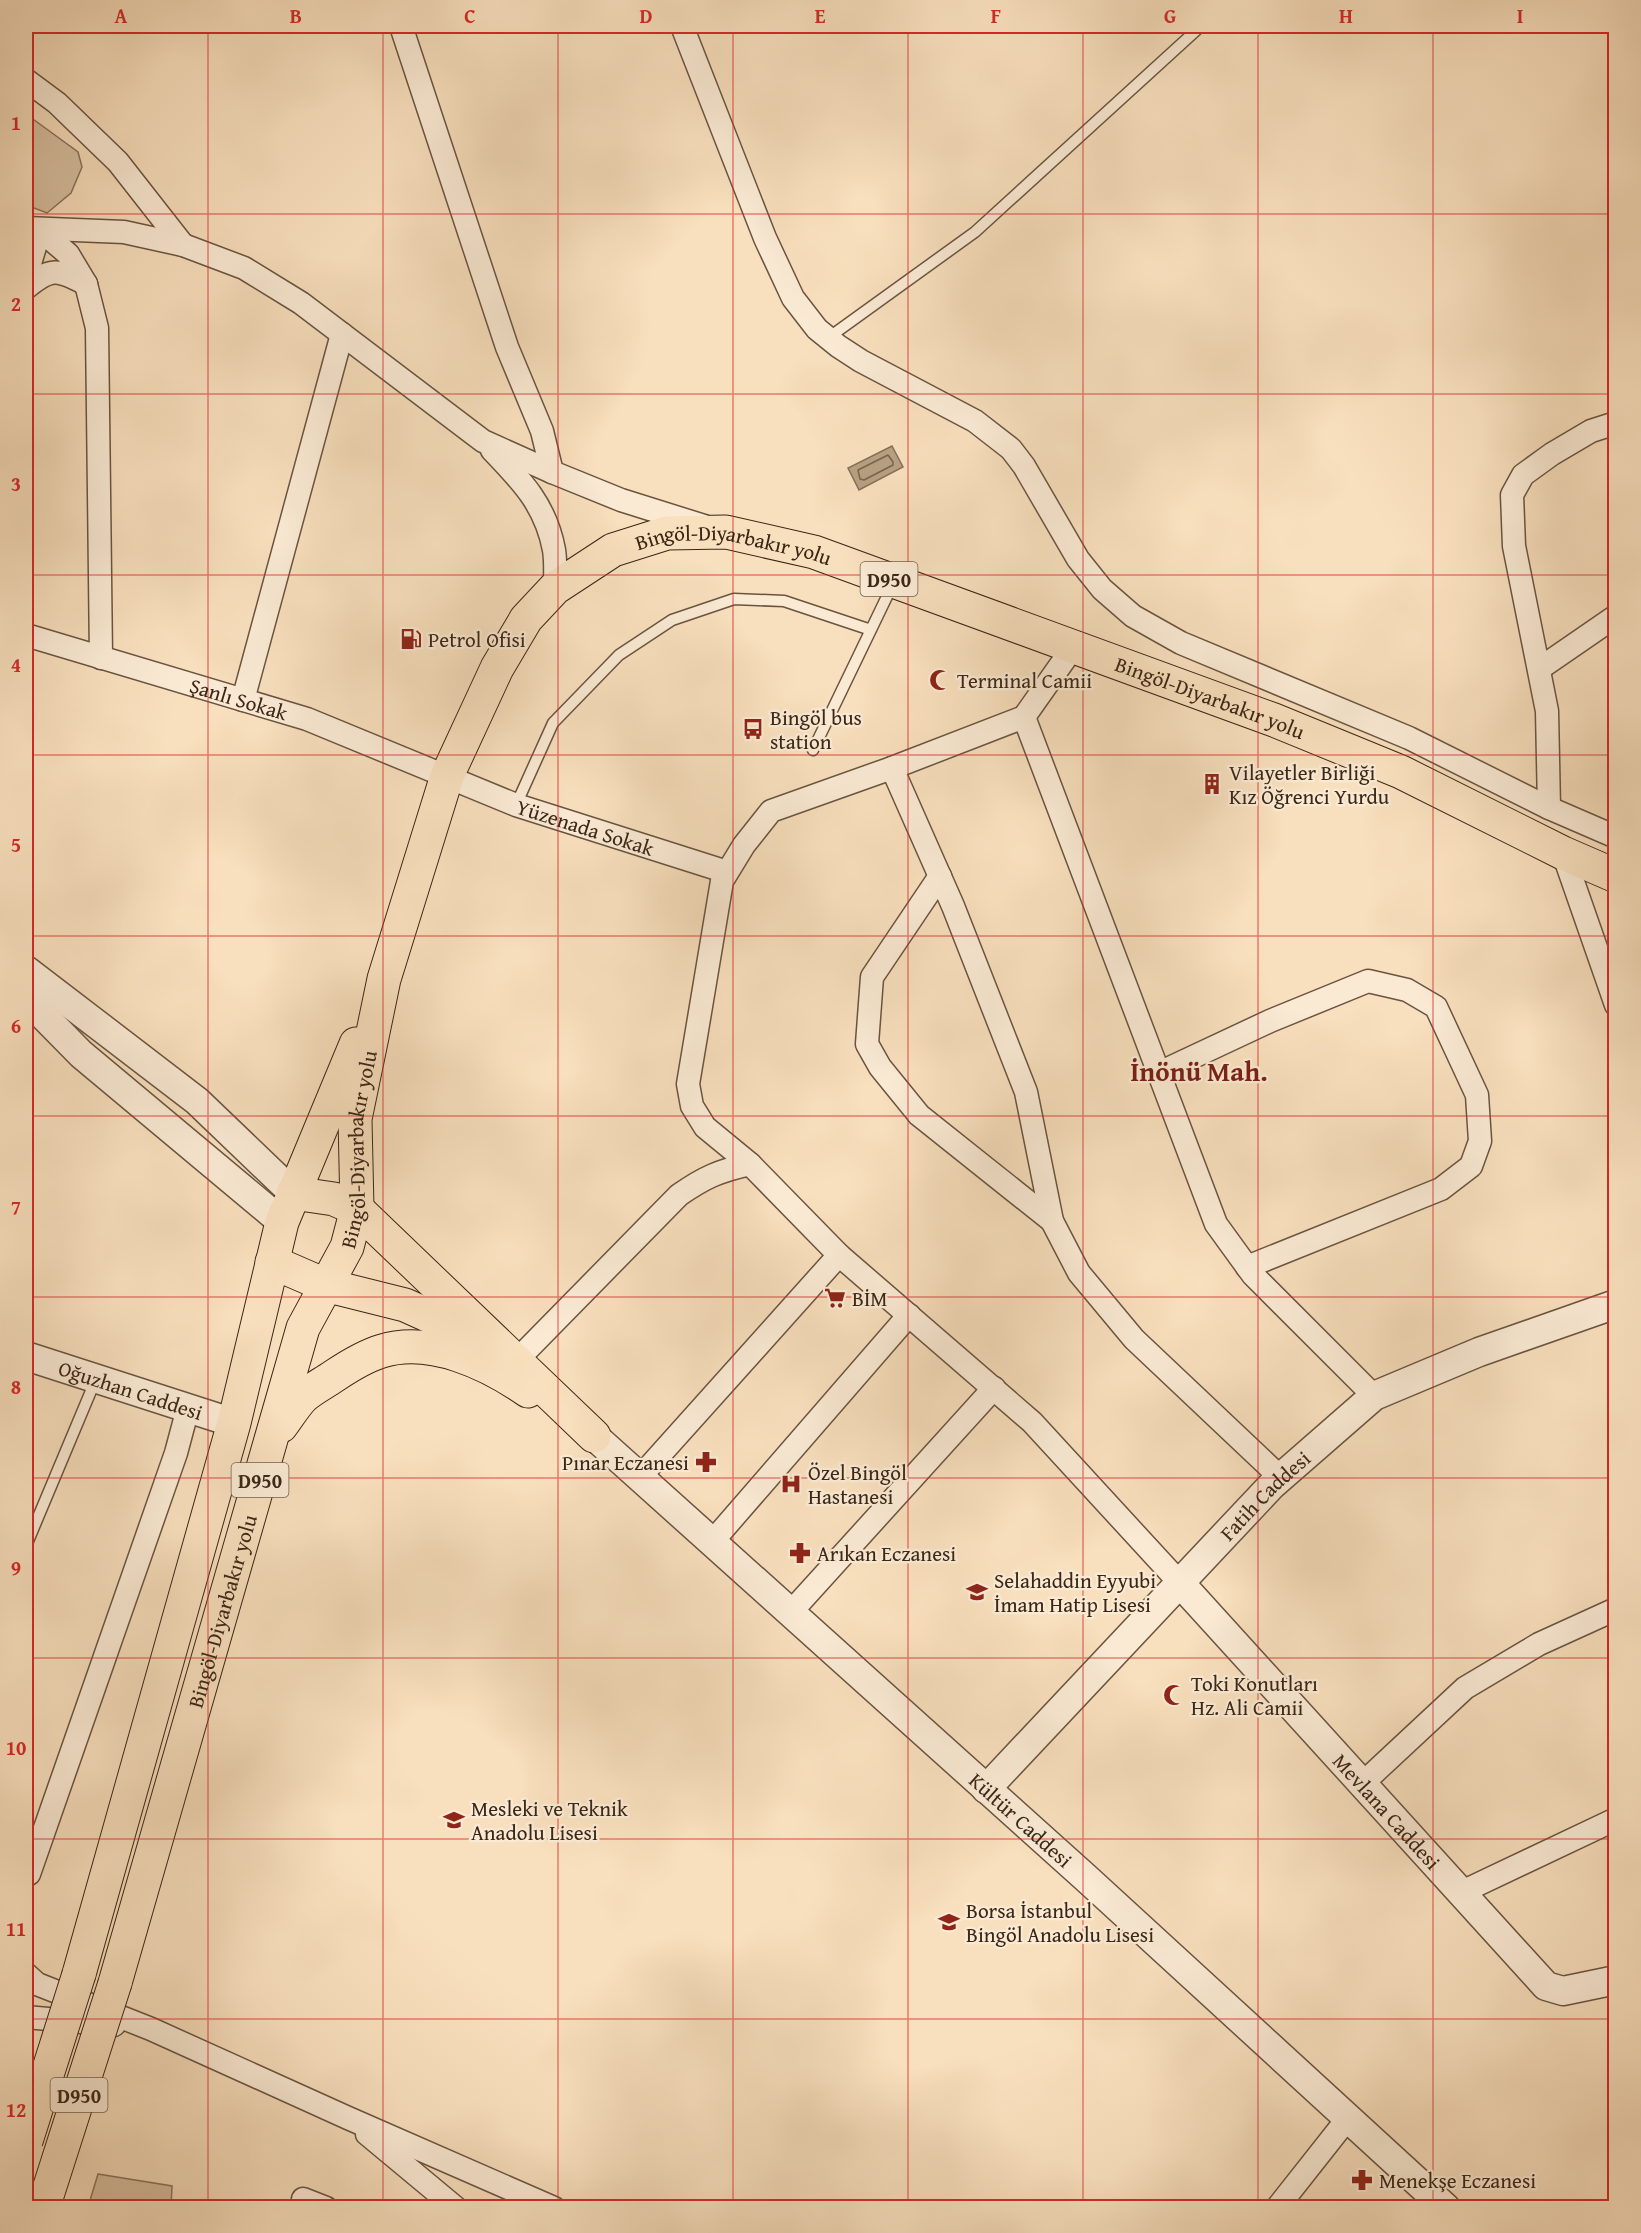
<svg xmlns="http://www.w3.org/2000/svg" width="1641" height="2233" viewBox="0 0 1641 2233" font-family="'Gentium Book Plus',serif">
	<style>
		.green { fill: #d8c0a1; stroke: #8a735c; stroke-width: 1.5 }
		.water { fill: #b8a084; stroke: #866f58; stroke-width: 1.5 }
		.lines { fill: none; stroke-linecap: round; stroke-linejoin: round }
		.shore { stroke: #7a634d; stroke-width: 1.5 }
		.service-casing { stroke: #6a5440; stroke-width: 13 }
		.minor-casing { stroke: #6a5440; stroke-width: 25 }
		.tertiary-casing { stroke: #6a5440; stroke-width: 31 }
		.primary-casing { stroke: #3b2616; stroke-width: 35 }
		.service { stroke: #faead4; stroke-width: 10 }
		.minor { stroke: #faead4; stroke-width: 22 }
		.tertiary { stroke: #faead4; stroke-width: 28 }
		.primary { stroke: #f8dfbd; stroke-width: 33 }
		.primary-bridge-casing { stroke: #3b2616; stroke-width: 35; stroke-linecap: butt }
		.primary-bridge { stroke: #f8dfbd; stroke-width: 33 }
		.grid { fill: none; stroke: #d62828; stroke-width: 1.5; stroke-opacity: 0.55 }
		.labels { text-anchor: middle; dominant-baseline: central; stroke-width: 4.5; stroke-linejoin: round; paint-order: stroke }
		.shield { fill: #faead4; stroke: #74614f; stroke-width: 1.5 }
		.shield-label { font-size: 20px; font-weight: bold; fill: #3b2616 }
		.street-label { font-size: 21px; fill: #3b2616; stroke: #faead4 }
		.poi-label { font-size: 21px; fill: #3b2616; stroke: #faead4; text-anchor: start }
		.district-label { font-size: 27px; font-weight: bold; fill: #7a1f14; stroke: #faead4 }
		.neatline { fill: none; stroke: #d62828; stroke-width: 2 }
		.grid-label { font-size: 20px; text-anchor: middle; font-weight: bold; fill: #d62828 }
	</style>
	<rect width="100%" height="100%" fill="#f8dfbd"/>
	<filter id="stains"><feTurbulence type="fractalNoise" baseFrequency=".00333" numOctaves="4"/><feColorMatrix values="0 0 0 0 .2 0 0 0 0 .09 0 0 0 0 .02 0 0 0 .5 -.17"/></filter>
	<radialGradient id="worn" r=".72"><stop offset=".6" stop-color="#630" stop-opacity="0"/><stop offset="1" stop-color="#630" stop-opacity=".3"/></radialGradient>
	<!-- green -->
	<path class="green" d="M26,114L78,152L82,167L71,193L47,213L26,205Z
		M98,2174L172,2186L171,2207H88Z"/>
	<!-- water -->
	<path class="water" d="M892,446L903,467L859,490L848,468Z"/>
	<g class="lines">
		<!-- shore -->
		<path class="shore" d="M888,455L893,462V465L864,480L860,479L858,470Z"/>
		<defs>
			<path id="service" d="M828,338L975,232L1201,26
				M813,750L893,584
				M516,805L553,723L619,655L672,620L734,599L784,601L871,630
				M26,1546L96,1379"/>
			<g id="minor">
				<path d="M401,26L507,347L542,431L552,472"/>
				<path d="M682,26L765,238L793,298L817,329L838,346L861,361L975,421L1011,449L1024,466L1078,559L1102,589L1133,616L1181,643L1409,738L1549,808L1616,837"/>
				<path d="M26,80L57,103L118,162L183,245"/>
				<path d="M26,228L124,232L183,245L244,268L301,303L483,441L552,472L621,500L704,526"/>
				<path d="M26,277L40,230L68,254L86,284L97,328L101,658"/>
				<path d="M26,288C51,267 58,269 86,284"/>
				<path d="M492,450C522,481 546,506 554,550C556,562 555,575 555,588"/>
				<path id="s1" d="M26,635L307,719L516,805L727,872"/>
				<path d="M1074,646L1024,717L892,768L771,811L744,845L722,881L688,1084L692,1106L705,1127L750,1164L839,1255L1032,1422L1180,1583"/>
				<path d="M1539,669L1616,616"/>
				<path d="M243,700L342,334"/>
				<path d="M1024,717L1216,1224L1253,1275L1374,1396"/>
				<path d="M892,768L953,906L1026,1092L1052,1221L1079,1273L1134,1339L1280,1477"/>
				<path d="M1549,808L1547,711L1514,546L1512,495L1523,475L1552,454L1591,431L1616,423"/>
				<path d="M1563,853L1616,1005"/>
				<path d="M940,876L872,977L867,1044L880,1067L919,1115L1052,1221"/>
				<path d="M1159,1073L1270,1021L1368,981L1407,990L1436,1007L1477,1095L1480,1141L1471,1166L1441,1189L1247,1267"/>
				<path d="M516,1361L679,1195C705,1177 719,1171 750,1164"/>
				<path d="M640,1477L839,1255"/>
				<path d="M712,1542L909,1315"/>
				<path d="M790,1613L994,1388"/>
				<path d="M1363,1783L1465,1688L1539,1644L1616,1609"/>
				<path d="M26,1873L29,1874L176,1453L188,1408"/>
				<path d="M1462,1892L1616,1819"/>
				<path d="M26,1974L37,1984L151,2029L348,2118L554,2208"/>
				<path d="M26,2017L114,2025"/>
				<path d="M367,2134L456,2208"/>
				<path d="M303,2199L326,2208"/>
				<path d="M1277,2208L1348,2118"/>
			</g>
			<g id="tertiary">
				<path d="M26,970L197,1101L293,1193"/>
				<path d="M26,998L81,1054L282,1222"/>
				<path id="s2" d="M26,1356L234,1423"/>
				<path id="s3" d="M594,1436L1086,1878L1446,2208"/>
				<path id="s4" d="M1180,1583L1546,1986L1563,1991L1616,1980"/>
				<path id="s5" d="M986,1789L1272,1485L1374,1396L1479,1352L1616,1304"/>
			</g>
			<g id="primary">
				<path d="M293,1193L334,1199L357,1209L594,1436"/>
				<path d="M272,1262L325,1285L405,1305L445,1323L477,1344"/>
				<path d="M281,1426C288,1417 295,1405 303,1397C312,1389 324,1383 334,1376C349,1366 365,1356 382,1351C431,1336 489,1364 528,1391"/>
				<path d="M79,1974L234,1423L282,1222L356,1044"/>
				<path id="s6" d="M115,1983L303,1328L347,1247L357,1209L355,1119L384,979L447,776L497,668L526,619L555,588L613,550L667,533L726,532L814,552L1274,720L1401,772L1563,853L1616,876"/>
			</g>
		</defs>
		<!-- service casing -->
		<use href="#service" class="service-casing"/>
		<!-- minor casing -->
		<use href="#minor" class="minor-casing"/>
		<!-- tertiary casing -->
		<use href="#tertiary" class="tertiary-casing"/>
		<!-- primary casing -->
		<use href="#primary" class="primary-casing"/>
		<!-- service -->
		<use href="#service" class="service"/>
		<!-- minor -->
		<use href="#minor" class="minor"/>
		<!-- tertiary -->
		<use href="#tertiary" class="tertiary"/>
		<!-- primary -->
		<use href="#primary" class="primary"/>
		<defs>
			<path id="primary-bridge" d="M26,2141L79,1974
				M43,2208L115,1983"/>
		</defs>
		<!-- primary-bridge casing -->
		<use href="#primary-bridge" class="primary-bridge-casing"/>
		<!-- primary-bridge -->
		<use href="#primary-bridge" class="primary-bridge"/>
	</g>
	<!-- grid -->
	<path class="grid" d="M208,26V2208M383,26V2208M558,26V2208M733,26V2208M908,26V2208M1083,26V2208M1258,26V2208M1433,26V2208M26,214H1616M26,394H1616M26,575H1616M26,755H1616M26,936H1616M26,1116H1616M26,1297H1616M26,1478H1616M26,1658H1616M26,1839H1616M26,2019H1616"/>
	<!-- icons -->
	<defs>
		<symbol id="fuel-bare" viewBox="-9 -9 18 18"><path d="M-5.5-6h7V0h2V4h1.3V-2.5L3-4.5l.8-.8L6-3V5H2.5V1h-1V6h-7ZM-4.2-4.7v3.2H.2V-4.7Z" fill="#8f2418" stroke="#faead4" stroke-width="2.5" paint-order="stroke"/></symbol>
		<symbol id="mosque-bare" viewBox="-9 -9 18 18"><path d="M3.5-4.9A6 6 0 1 0 3.5 4.9A5 5 0 1 1 3.5-4.9Z" fill="#8f2418" stroke="#faead4" stroke-width="2.5" paint-order="stroke"/></symbol>
		<symbol id="bus-bare" viewBox="-9 -9 18 18"><path d="M-5-6H5V4H4V6H2V4H-2V6H-4V4H-5ZM-3.5-4V0h7V-4ZM-3.5 1.2v1.5H-2V1.2ZM2 1.2v1.5H3.5V1.2Z" fill="#8f2418" stroke="#faead4" stroke-width="2.5" paint-order="stroke"/></symbol>
		<symbol id="building-bare" viewBox="-9 -9 18 18"><path d="M-4-6H4V6H1V3H-1V6H-4ZM-2.5-4.3h1.7v1.8h-1.7ZM.8-4.3h1.7v1.8H.8ZM-2.5-1h1.7V.8h-1.7ZM.8-1h1.7V.8H.8Z" fill="#8f2418" stroke="#faead4" stroke-width="2.5" paint-order="stroke"/></symbol>
		<symbol id="supermarket-bare" viewBox="-9 -9 18 18"><path d="M-6-5.5h2.5l.6 2H6L4.5 2H-2.5L-4.4-4H-6ZM-1.5 3.2a1.3 1.3 0 1 0 .1 0ZM3 3.2a1.3 1.3 0 1 0 .1 0Z" fill="#8f2418" stroke="#faead4" stroke-width="2.5" paint-order="stroke"/></symbol>
		<symbol id="pharmacy-bare" viewBox="-9 -9 18 18"><path d="M-2-6h4v4h4v4h-4v4h-4v-4h-4v-4h4Z" fill="#8f2418" stroke="#faead4" stroke-width="2.5" paint-order="stroke"/></symbol>
		<symbol id="hospital-bare" viewBox="-9 -9 18 18"><path d="M-5-5h3v3.5h4V-5h3V5h-3V1.5h-4V5h-3Z" fill="#8f2418" stroke="#faead4" stroke-width="2.5" paint-order="stroke"/></symbol>
		<symbol id="school-bare" viewBox="-9 -9 18 18"><path d="M0-5L7-2L0 1L-7-2ZM-4 1L0 2.5L4 1V4Q0 6-4 4Z" fill="#8f2418" stroke="#faead4" stroke-width="2.5" paint-order="stroke"/></symbol>
	</defs>
	<g fill-rule="evenodd">
		<use href="#fuel-bare" x="396" y="624" width="30" height="30"/>
		<use href="#mosque-bare" x="925" y="665" width="30" height="30"/>
		<use href="#bus-bare" x="738" y="714" width="30" height="30"/>
		<use href="#building-bare" x="1197" y="769" width="30" height="30"/>
		<use href="#supermarket-bare" x="820" y="1283" width="30" height="30"/>
		<use href="#pharmacy-bare" x="691" y="1447" width="30" height="30"/>
		<use href="#hospital-bare" x="776" y="1469" width="30" height="30"/>
		<use href="#pharmacy-bare" x="785" y="1538" width="30" height="30"/>
		<use href="#school-bare" x="962" y="1577" width="30" height="30"/>
		<use href="#mosque-bare" x="1159" y="1680" width="30" height="30"/>
		<use href="#school-bare" x="439" y="1805" width="30" height="30"/>
		<use href="#school-bare" x="934" y="1907" width="30" height="30"/>
		<use href="#pharmacy-bare" x="1347" y="2165" width="30" height="30"/>
	</g>
	<g class="labels">
		<!-- shield labels -->
		<g class="shield">
			<rect x="860.5" y="562" width="57" height="34" rx="4.5"/>
			<rect x="231.5" y="1463" width="57" height="34" rx="4.5"/>
			<rect x="50.5" y="2078" width="57" height="34" rx="4.5"/>
		</g>
		<g class="shield-label">
			<text x="889" y="579">D950</text>
			<text x="260" y="1480">D950</text>
			<text x="79" y="2095">D950</text>
		</g>
		<!-- street labels -->
		<g class="street-label">
			<text stroke="none"><textPath href="#s6" startOffset="1670">Bingöl-Diyarbakır yolu</textPath></text>
			<text stroke="none"><textPath href="#s6" startOffset="2174">Bingöl-Diyarbakır yolu</textPath></text>
			<text stroke="none"><textPath href="#s1" startOffset="222">Şanlı Sokak</textPath></text>
			<text stroke="none"><textPath href="#s1" startOffset="592">Yüzenada Sokak</textPath></text>
			<text stroke="none"><textPath href="#s6" startOffset="873">Bingöl-Diyarbakır yolu</textPath></text>
			<text stroke="none"><textPath href="#s2" startOffset="110">Oğuzhan Caddesi</textPath></text>
			<text stroke="none"><textPath href="#s5" startOffset="405">Fatih Caddesi</textPath></text>
			<text stroke="none"><textPath href="#s6" startOffset="387">Bingöl-Diyarbakır yolu</textPath></text>
			<text stroke="none"><textPath href="#s4" startOffset="308">Mevlana Caddesi</textPath></text>
			<text stroke="none"><textPath href="#s3" startOffset="574">Kültür Caddesi</textPath></text>
		</g>
		<!-- poi labels -->
		<g class="poi-label">
			<text x="428" y="639">Petrol Ofisi</text>
			<text x="957" y="680">Terminal Camii</text>
			<text x="770" y="717">Bingöl bus<tspan x="770" dy="24">station</tspan></text>
			<text x="1229" y="772">Vilayetler Birliği<tspan x="1229" dy="24">Kız Öğrenci Yurdu</tspan></text>
			<text x="852" y="1298">BİM</text>
			<text x="689" y="1462" text-anchor="end">Pınar Eczanesi</text>
			<text x="808" y="1472">Özel Bingöl<tspan x="808" dy="24">Hastanesi</tspan></text>
			<text x="817" y="1553">Arıkan Eczanesi</text>
			<text x="994" y="1580">Selahaddin Eyyubi<tspan x="994" dy="24">İmam Hatip Lisesi</tspan></text>
			<text x="1191" y="1683">Toki Konutları<tspan x="1191" dy="24">Hz. Ali Camii</tspan></text>
			<text x="471" y="1808">Mesleki ve Teknik<tspan x="471" dy="24">Anadolu Lisesi</tspan></text>
			<text x="966" y="1910">Borsa İstanbul<tspan x="966" dy="24">Bingöl Anadolu Lisesi</tspan></text>
			<text x="1379" y="2180">Menekşe Eczanesi</text>
		</g>
		<!-- district labels -->
		<g class="district-label">
			<text x="1199" y="1071">İnönü Mah.</text>
		</g>
	</g>
	<!-- margin -->
	<rect width="1641" height="2233" fill="none" stroke="#f8dfbd" stroke-width="66"/>
	<rect x="33" y="33" width="1575" height="2167" class="neatline"/>
	<g class="grid-label">
		<text x="121" y="23">A</text>
		<text x="296" y="23">B</text>
		<text x="470" y="23">C</text>
		<text x="646" y="23">D</text>
		<text x="820" y="23">E</text>
		<text x="996" y="23">F</text>
		<text x="1170" y="23">G</text>
		<text x="1346" y="23">H</text>
		<text x="1520" y="23">I</text>
		<text x="16" y="130">1</text>
		<text x="16" y="311">2</text>
		<text x="16" y="491">3</text>
		<text x="16" y="672">4</text>
		<text x="16" y="852">5</text>
		<text x="16" y="1033">6</text>
		<text x="16" y="1214">7</text>
		<text x="16" y="1394">8</text>
		<text x="16" y="1575">9</text>
		<text x="16" y="1755">10</text>
		<text x="16" y="1936">11</text>
		<text x="16" y="2117">12</text>
	</g>
	<rect width="100%" height="100%" filter="url(#stains)"/>
	<rect width="100%" height="100%" fill="url(#worn)"/>
</svg>
